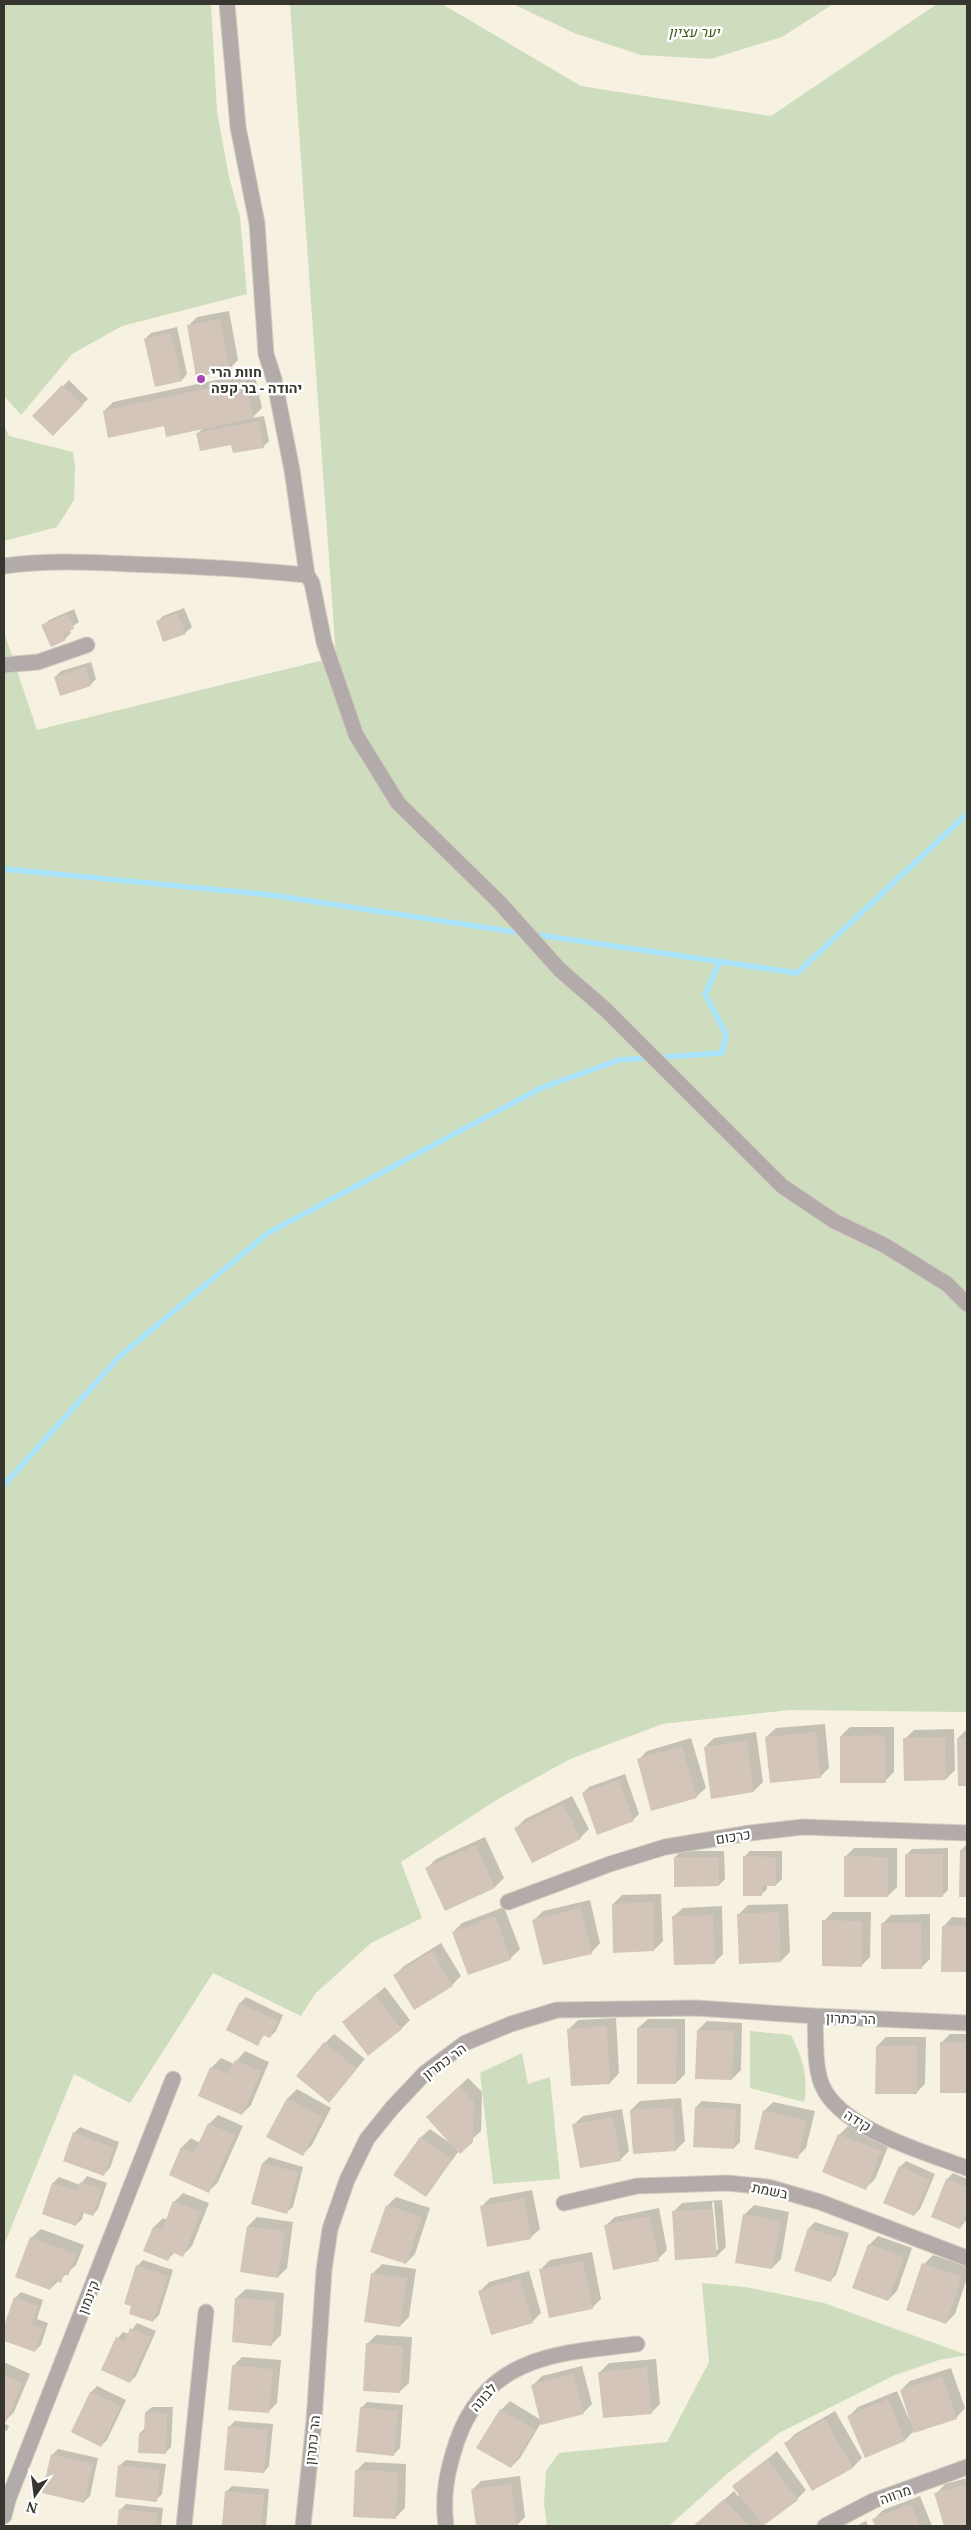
<svg xmlns="http://www.w3.org/2000/svg" width="971" height="2530" viewBox="0 0 971 2530" font-family="'Noto Serif',Heebo,serif">
	<style>
		.green { fill: #cdddbd }
		.shadow { fill: #0003; fill-rule: evenodd }
		.lines { fill: none; stroke-linecap: round; stroke-linejoin: round }
		.stream { stroke: #a8e3fb; stroke-width: 5.5 }
		.building { fill: #d3c5b9 }
		.minor-casing { stroke: #d3cfc0; stroke-width: 17 }
		.minor { stroke: #b3aaaa; stroke-width: 15 }
		.poi-dot { fill: #a748b2; stroke: #fff; stroke-width: 2 }
		.labels { text-anchor: middle; dominant-baseline: central; stroke-width: 5; stroke-linejoin: round; paint-order: stroke }
		.park-label { font-size: 14px; font-style: italic; fill: #3f5915; stroke: #fff }
		.poi-label { font-size: 14px; font-weight: bold; fill: #36352e; stroke: #fff; text-anchor: start }
		.street-label { font-size: 14px; fill: #36352e; stroke: #fff }
	</style>
	<rect width="100%" height="100%" fill="#f6f1e0"/>
	<!-- green -->
	<path class="green" d="M4,4H211L217,112L229,177L240,217L247,294L122,326L72,354L21,415L4,396Z
		M290,4H442L581,86L771,116L937,4H967V1712L790,1710L662,1724L570,1759L498,1799L401,1862L422,1918L371,1943L315,1994L301,2016L213,1973L130,2103L74,2074L4,2245V632L37,730L336,657Z
		M513,4H833L782,37L711,59L641,55L574,33Z
		M4,425L9,436L73,452L75,467L74,500L57,527L4,541Z
		M750,2031L791,2035C802,2057 809,2077 804,2102L750,2088Z
		M522,2053L528,2084L550,2077L560,2179L493,2184L480,2073Z
		M702,2283L745,2287L824,2303L967,2355L939,2360L895,2375L779,2433L727,2474L669,2526H547L544,2504L546,2471L559,2453L667,2442L709,2362Z"/>
	<!-- shadow -->
	<path class="shadow" d="M229,311L238,360L229,369L188,326L197,317Z
		M177,327L187,374L182,380L145,339L151,333Z
		M254,372L262,408L252,418L264,416L269,441L263,447L232,443L197,434L203,428L165,425L104,411L113,402Z
		M69,380L88,399L53,434L34,416Z
		M184,608L192,627L186,632L164,640L157,622L163,616Z
		M74,609L79,622L69,629L71,633L65,639L43,626L49,620Z
		M91,662L96,679L90,685L55,677L61,671Z
		M825,1724L829,1768L820,1777L766,1737L776,1728Z
		M850,1727H894V1772L885,1781L841,1736Z
		M954,1729L955,1770L946,1779L905,1739L914,1730Z
		M967,1729V1785H959L958,1738Z
		M756,1732L763,1782L754,1791L705,1747L714,1738Z
		M691,1738L706,1788L696,1797L638,1760L647,1751Z
		M625,1774L639,1814L633,1820L583,1793L589,1787Z
		M572,1796L589,1829L580,1838L516,1828L525,1819Z
		M485,1837L504,1878L495,1887L427,1868L436,1859Z
		M967,1844V1896H960L961,1850Z
		M854,1848H897V1887L888,1896L845,1857Z
		M948,1848V1890L942,1896L906,1855L912,1849Z
		M681,1851H724L725,1879L719,1885L675,1857Z
		M750,1851H782V1879L776,1885H767V1889L761,1895L744,1857Z
		M661,1894L663,1941L654,1950L613,1904L622,1895Z
		M590,1900L600,1943L591,1953L534,1920L543,1911Z
		M788,1904L790,1952L781,1961L739,1914L748,1905Z
		M722,1906L723,1954L714,1963L673,1917L683,1908Z
		M504,1907L520,1949L510,1959L453,1932L462,1923Z
		M833,1912H871L870,1957L861,1966L824,1921Z
		M930,1914V1959L921,1968L882,1924L891,1915Z
		M952,1917L967,1918V1971L943,1970V1927Z
		M441,1943L461,1976L452,1985L395,1975L404,1966Z
		M385,1987L410,2020L401,2029L343,2022Z
		M246,1997L283,2015L276,2031L270,2037L265,2034L257,2044L227,2030L240,2003Z
		M616,2018L619,2073L610,2083L569,2029L578,2020Z
		M648,2019H685V2074L676,2083L638,2028Z
		M707,2021L742,2023L741,2070L732,2079L698,2030Z
		M334,2034L365,2059L329,2101L325,2043Z
		M950,2034H967V2092H941V2043Z
		M886,2037H926L925,2084L916,2093L877,2046Z
		M245,2051L269,2062L251,2105L242,2114L211,2068L221,2058L234,2064Z
		M468,2078L482,2092L481,2131L459,2151L425,2196L420,2138L430,2129L450,2143L427,2117Z
		M297,2089L331,2108L312,2145L303,2154L288,2098Z
		M681,2098L685,2141L676,2150L631,2110L640,2101Z
		M702,2101L741,2104L740,2142L734,2148L696,2107Z
		M773,2102L815,2111L806,2148L797,2157L764,2111Z
		M622,2109L629,2151L620,2160L573,2125L583,2116Z
		M218,2115L243,2126L218,2182L209,2191L182,2147L191,2138L200,2143L209,2124Z
		M848,2126L890,2142L875,2179L866,2188L839,2135Z
		M80,2127L119,2142L110,2168L104,2174L74,2133Z
		M269,2157L303,2167L293,2207L287,2212L253,2203L263,2163Z
		M906,2161L935,2174L920,2209L914,2215L900,2167Z
		M953,2173L967,2179V2219L960,2228L933,2217L947,2179Z
		M87,2176L107,2183L98,2209L93,2215L84,2212L82,2219L76,2225L43,2214L53,2183L59,2177L80,2185Z
		M532,2190L540,2229L530,2238L481,2207L490,2198Z
		M183,2193L209,2203L192,2246L183,2255L175,2252L168,2259L154,2227L163,2218L167,2220L174,2202Z
		M396,2197L430,2208L415,2254L406,2263L387,2206Z
		M722,2200L726,2247L717,2256L673,2212L682,2203ZM712,2202H714L718,2250H715Z
		M754,2205L789,2212L781,2259L772,2268L736,2262L745,2214Z
		M659,2208L667,2250L658,2259L605,2226L615,2217Z
		M257,2217L293,2222L287,2268L278,2277L248,2226Z
		M815,2222L849,2233L836,2275L830,2281L809,2228Z
		M41,2229L84,2245L76,2265L50,2289L31,2238Z
		M878,2236L912,2248L897,2291L888,2300L869,2245Z
		M592,2252L601,2299L592,2308L540,2270L550,2260Z
		M933,2255L967,2266V2278L955,2314L946,2323L924,2264Z
		M143,2260L173,2270L159,2315L153,2321L137,2266Z
		M382,2264L416,2269L409,2317L400,2326L373,2273Z
		M529,2271L541,2313L532,2322L480,2291L489,2282Z
		M246,2289L284,2293L281,2335L272,2344L236,2298Z
		M21,2292L43,2300L37,2319L48,2323L41,2345L35,2351L4,2340V2329L15,2298Z
		M137,2323L156,2331L136,2376L130,2382L103,2369L118,2338L123,2332L129,2334Z
		M376,2335L412,2337L409,2383L399,2392L367,2344Z
		M242,2357L281,2360L277,2403L268,2412L233,2366Z
		M656,2359L660,2404L651,2413L600,2372L609,2363Z
		M4,2362L30,2374L14,2412L5,2421Z
		M582,2366L592,2404L583,2413L541,2423L520,2458L511,2467L501,2410L510,2401L541,2420L533,2385L542,2376Z
		M951,2368L965,2408L956,2418L914,2431L905,2440L848,2417L858,2407L897,2391L909,2419H911L901,2390L910,2381Z
		M97,2386L126,2400L107,2440L101,2446L72,2432L91,2392Z
		M367,2402L403,2405L400,2448L394,2454L361,2408Z
		M152,2407H173L171,2447L165,2453L140,2433L145,2428L146,2412Z
		M835,2411L862,2458L853,2467L813,2490L786,2443L795,2434Z
		M235,2421L273,2424L269,2466L264,2472L229,2427Z
		M4,2423L9,2426L7,2431L4,2430Z
		M58,2449L98,2458L90,2496L84,2502L52,2455Z
		M777,2451L806,2490L797,2499L764,2524L765,2526H695L734,2491L738,2496L740,2494L734,2486Z
		M126,2460L166,2464L162,2494L156,2500L120,2465Z
		M365,2462L406,2464L405,2508L395,2518L356,2471Z
		M520,2476L525,2517L516,2526H477L472,2490L481,2481Z
		M967,2478V2526H945L936,2494L945,2484Z
		M232,2486L269,2489L266,2526H223L226,2492Z
		M920,2496L932,2526H876L874,2519L883,2510Z
		M126,2504L163,2508L161,2526H118L120,2510Z
		M866,2521L868,2526H856Z"/>
	<g class="lines">
		<!-- stream -->
		<path class="stream" d="M4,869L271,895L522,933
			M532,934L797,973L967,814
			M4,1485L120,1356L268,1233L541,1088L619,1060L722,1053L726,1034L705,994L720,961"/>
	</g>
	<!-- building -->
	<path class="building" d="M220,319L230,370L196,377L187,325Z
		M171,333L182,381L155,387L144,339Z
		M245,380L254,418L166,437L164,426L108,438L103,411Z
		M62,385L83,405L53,436L32,416Z
		M258,421L264,448L233,453L231,445L200,451L196,433Z
		M178,613L186,634L163,642L156,621Z
		M68,614L74,629L63,634L66,640L51,647L41,625Z
		M85,667L91,686L60,696L54,677Z
		M816,1732L821,1778L770,1783L765,1737Z
		M885,1735L886,1783H840V1736Z
		M945,1737L946,1780L904,1781L903,1738Z
		M957,1738H967V1786H958Z
		M747,1741L754,1792L711,1799L704,1747Z
		M682,1746L697,1798L651,1811L637,1759Z
		M619,1780L634,1821L597,1835L582,1793Z
		M563,1804L581,1839L532,1863L514,1828Z
		M476,1845L495,1888L445,1911L425,1868Z
		M960,1850H967V1897H959Z
		M905,1854H943V1897H905Z
		M743,1856L776,1857V1886H762V1896H743Z
		M844,1856L888,1857V1897H844Z
		M674,1857H719V1886L674,1887Z
		M653,1902L654,1951L613,1953L612,1904Z
		M581,1908L592,1954L543,1965L532,1920Z
		M779,1912L781,1962L739,1964L737,1914Z
		M713,1915L715,1964L674,1965L672,1916Z
		M495,1916L511,1960L468,1975L452,1932Z
		M822,1920L862,1921V1967L822,1966Z
		M881,1923H921L922,1969H881Z
		M942,1926H967V1972H941Z
		M432,1951L453,1986L414,2010L393,1975Z
		M375,1995L402,2029L368,2056L342,2022Z
		M239,2003L278,2021L270,2038L263,2035L258,2046L226,2030Z
		M607,2026L610,2084L571,2086L567,2029Z
		M637,2028H677L676,2084H637Z
		M697,2030L734,2031L732,2080L695,2079Z
		M324,2042L357,2069L329,2103L296,2076Z
		M940,2042H967V2093H940Z
		M876,2046H917V2094H875Z
		M235,2060L261,2071L242,2115L198,2096L210,2067L228,2074Z
		M459,2086L474,2102L473,2142L460,2154L426,2117Z
		M287,2098L323,2117L303,2156L266,2137Z
		M673,2107L676,2151L633,2154L630,2110Z
		M695,2107L736,2109L734,2149L693,2147Z
		M763,2110L806,2120L798,2159L754,2149Z
		M613,2117L621,2161L580,2168L572,2124Z
		M208,2123L235,2135L209,2193L169,2175L181,2147L194,2153Z
		M73,2132L114,2148L104,2176L63,2161Z
		M838,2134L881,2151L866,2190L822,2172Z
		M420,2137L452,2160L426,2197L393,2175Z
		M262,2163L298,2172L287,2214L251,2204Z
		M899,2166L930,2180L914,2216L883,2203Z
		M946,2179L967,2187V2212L960,2229L931,2217Z
		M80,2182L102,2189L93,2216L81,2212L76,2226L42,2214L52,2183L77,2191Z
		M524,2198L531,2239L487,2247L480,2206Z
		M173,2201L201,2212L183,2257L172,2252L168,2261L143,2251L153,2227L162,2230Z
		M386,2205L422,2217L406,2264L370,2252Z
		M713,2209L717,2257L675,2260L672,2211Z
		M743,2214L781,2221L772,2269L735,2263Z
		M650,2216L659,2261L613,2270L604,2225Z
		M247,2226L285,2231L278,2278L240,2272Z
		M808,2228L844,2239L831,2282L794,2271Z
		M30,2237L76,2254L68,2276L64,2274L61,2283L54,2280L50,2290L15,2277Z
		M868,2244L904,2257L888,2301L852,2288Z
		M583,2261L593,2309L549,2318L539,2269Z
		M922,2263L962,2277L946,2324L906,2310Z
		M136,2265L168,2276L153,2322L129,2314L131,2306L124,2304Z
		M371,2273L407,2278L400,2327L364,2322Z
		M520,2279L533,2323L491,2335L478,2291Z
		M14,2297L38,2306L31,2325L43,2329L35,2352L4,2341V2326Z
		M235,2298L276,2301L272,2346L232,2342Z
		M130,2328L151,2337L130,2383L101,2370L116,2337L125,2341Z
		M366,2343L403,2346L400,2393L363,2391Z
		M232,2365L273,2369L269,2413L228,2410Z
		M647,2367L652,2414L603,2418L598,2372Z
		M573,2374L584,2414L541,2425L531,2385Z
		M4,2375L22,2383L6,2422L4,2421Z
		M942,2376L957,2419L914,2433L900,2390Z
		M90,2392L121,2406L101,2447L71,2432Z
		M888,2399L905,2441L865,2458L847,2416Z
		M360,2407L398,2411L394,2456L356,2452Z
		M500,2409L535,2430L511,2468L476,2448Z
		M145,2412L167,2413L166,2454L138,2453L139,2433H144Z
		M825,2419L853,2468L812,2491L784,2443Z
		M228,2426L268,2430L264,2473L224,2470Z
		M51,2454L93,2464L84,2503L42,2493Z
		M767,2459L798,2500L763,2526L732,2486Z
		M118,2465L160,2470L157,2502L115,2497Z
		M355,2470L398,2472L396,2519L353,2517Z
		M511,2484L517,2526H476L471,2489Z
		M967,2484V2526H944L934,2493Z
		M225,2491L264,2495L261,2526H222Z
		M724,2499L749,2526H693Z
		M911,2504L920,2526H875L872,2519Z
		M119,2509L157,2513L156,2526H117Z"/>
	<g class="lines">
		<defs>
			<path id="minor" d="M227,4L238,127L257,223L266,354L274,379L292,470L307,575L312,583L324,642L356,735L398,803L499,902L560,970L605,1009L782,1186L834,1221L884,1245L947,1284L967,1304
				M4,566C45,560 88,562 129,564C189,566 248,569 307,575
				M4,665L38,662L87,645
				M508,1902L610,1864L665,1847L750,1833L803,1827L967,1833
				M815,2016C816,2036 814,2067 822,2085C840,2129 925,2152 967,2168
				M564,2203L637,2186L727,2183L768,2187L820,2202L967,2258
				M4,2516L8,2500L173,2079
				M184,2526L206,2312
				M303,2526L314,2421L324,2270L330,2229L347,2180L367,2139L392,2108L425,2073L465,2043L511,2024L557,2010L696,2008L815,2016L967,2023
				M446,2526C442,2495 447,2471 457,2441C487,2355 559,2353 637,2344
				M825,2526L873,2501L967,2467"/>
		</defs>
		<!-- minor casing -->
		<use href="#minor" class="minor-casing"/>
		<!-- minor -->
		<use href="#minor" class="minor"/>
	</g>
	<!-- markers -->
	<circle class="poi-dot" cx="201" cy="379" r="5"/>
	<g class="labels">
		<!-- park labels -->
		<g class="park-label">
			<text x="694" y="31">יער עציון</text>
		</g>
		<!-- poi labels -->
		<g class="poi-label">
			<text x="211" y="371">חוות הרי<tspan x="211" dy="16">יהודה - בר קפה</tspan></text>
		</g>
		<!-- street labels -->
		<g class="street-label">
			<text transform="translate(733 1836) rotate(-9)">כרכום</text>
			<text transform="translate(851 2018) rotate(2)">הר כתרון</text>
			<text transform="translate(444 2061) rotate(-37)">הר כתרון</text>
			<text transform="translate(858 2120) rotate(32)">קידה</text>
			<text transform="translate(770 2190) rotate(11)">בשמת</text>
			<text transform="translate(88 2297) rotate(-69)">קינמון</text>
			<text transform="translate(483 2397) rotate(-49)">לבונה</text>
			<text transform="translate(312 2440) rotate(-84)">הר כתרון</text>
			<text transform="translate(895 2494) rotate(-20)">מרווה</text>
		</g>
	</g>
	<!-- border -->
	<rect width="971" height="2530" fill="none" stroke="#36352e" stroke-width="10"/>
	<!-- north arrow -->
	<g transform="translate(35 2495) rotate(194)" stroke="#ffffff" stroke-width="4" paint-order="stroke">
	<path d="M0-4L9 19L0 12L-9 19Z" fill="#36352e"/>
	<text y="-8" font-size="14" font-weight="bold" text-anchor="middle" fill="#36352e">N</text>
	</g>
</svg>
